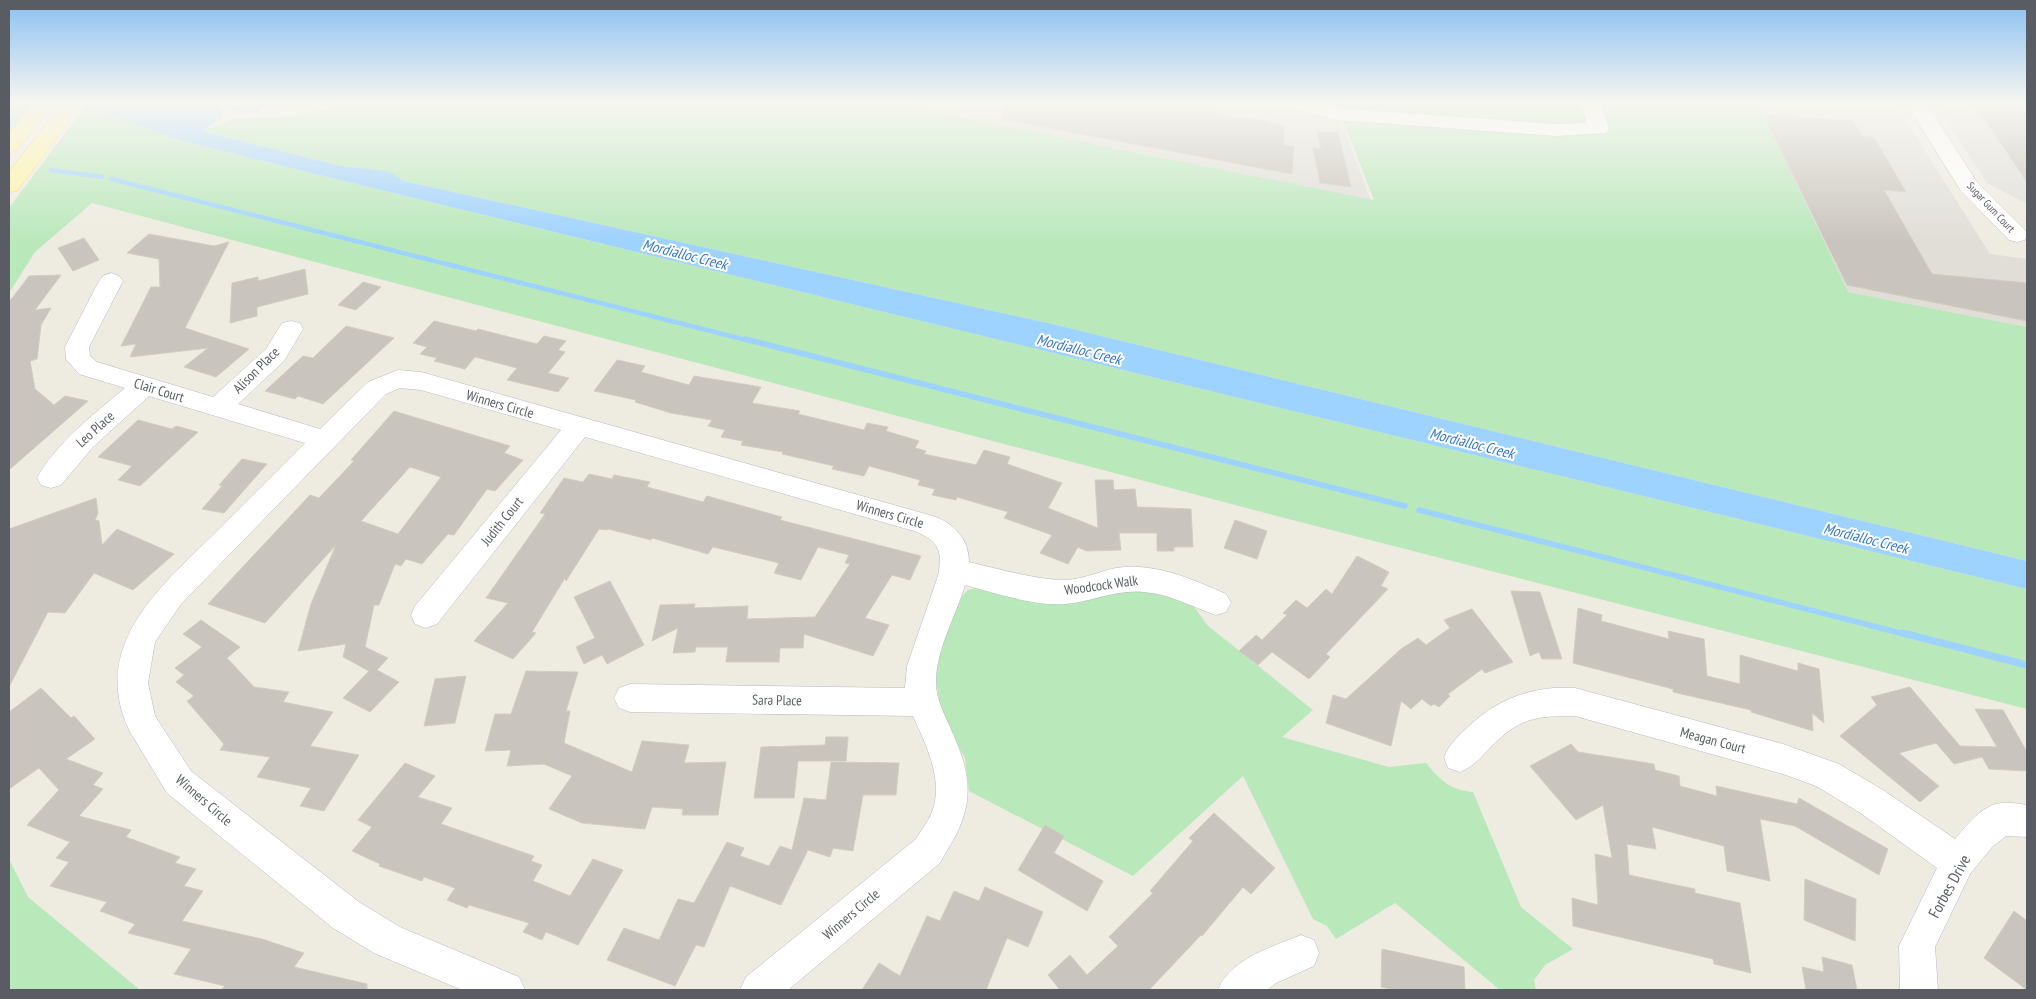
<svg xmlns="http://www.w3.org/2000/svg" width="2036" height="999" viewBox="0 0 2036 999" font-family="'PT Sans Narrow',sans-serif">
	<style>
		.industrial { fill: #e1ded8 }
		.green { fill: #b9e8bb }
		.water { fill: #9ed2ff }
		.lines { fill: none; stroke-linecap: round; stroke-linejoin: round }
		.stream-far2 { stroke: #9ed2ff; stroke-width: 4.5 }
		.stream-far1 { stroke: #9ed2ff; stroke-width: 5.5 }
		.stream { stroke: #9ed2ff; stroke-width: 7 }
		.building { fill: #c9c4bd; stroke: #d3cdbe; fill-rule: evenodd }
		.minor-casing { stroke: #b8bbc1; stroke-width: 1 }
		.major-casing { stroke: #fed049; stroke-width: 1 }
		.minor { fill: #fff; fill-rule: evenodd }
		.major { fill: #fff3a3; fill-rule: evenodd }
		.labels { text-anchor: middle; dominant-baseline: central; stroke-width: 4; stroke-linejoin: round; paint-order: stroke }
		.far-street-label { font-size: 11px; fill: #595d63; stroke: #fff }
		.street-label { font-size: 14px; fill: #595d63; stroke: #fff }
		.water-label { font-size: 15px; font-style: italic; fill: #3577c4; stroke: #fff }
		.near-street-label { font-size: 16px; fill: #595d63; stroke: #fff }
	</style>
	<rect width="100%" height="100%" fill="#eeebe0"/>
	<!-- industrial -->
	<path class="industrial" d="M888,103H1335L1373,207Z
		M1758,103H1895L1990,254L2027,259V327L1848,292Z
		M1935,103H2027V204L1987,183Z"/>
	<!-- green -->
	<path class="green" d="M9,103H34L9,132Z
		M88,103H95L102,112L184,141L311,173L2027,589V709L1273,515L92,203L35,252L9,293V208Z
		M358,103H887L1374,200L1336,103H1758L1848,292L2027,327V561L1048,323L403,181L387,171L341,166L203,131L234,119L290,116Z
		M979,587L1152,589L1193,605L1207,625L1313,710L1282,737L1389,767L1426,763C1439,779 1451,791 1473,792L1521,907L1573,949L1545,965L1534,980L1536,990H1500L1395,903L1336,939L1327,926L1313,919L1243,776L1133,876L969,791L965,758L946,724L940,704L936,681L937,658L959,599L968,590Z
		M9,859L28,897L140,990H9Z"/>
	<!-- water -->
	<path class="water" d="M95,103H266L257,113L234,111L225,105L221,111L222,117L203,131L341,166L388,171L403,181L1048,323L2027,561V589L311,173L184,141L102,112Z"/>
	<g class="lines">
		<!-- stream-far2 -->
		<path class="stream-far2" d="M51,170L102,177
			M111,179L750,341"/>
		<!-- stream-far1 -->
		<path class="stream-far1" d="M745,339L1405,506
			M1419,510L1908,635"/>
		<!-- stream -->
		<path class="stream" d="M1903,633L2027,665"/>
	</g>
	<!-- building -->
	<path class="building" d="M1004,103H1176V107L1216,108V115L1261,120L1284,126V145L1294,146L1292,174L1001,119Z
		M1971,103H2027V182L1990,127Z
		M1763,114L1853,121L1862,136L1874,137L1906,192L1884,190L1932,274L2027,283V321L1847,285Z
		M1317,132H1338L1351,187L1320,183L1313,148L1321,149Z
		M149,234L214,246L229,242L185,328L249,349L216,377L184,367L208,348L130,357L136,344L121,346L151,287H160L159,259L127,253Z
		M84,238L99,260L73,271L58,248Z
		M305,269L308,294L257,307V316L230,323L232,283L258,277V281Z
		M61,275L35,310L51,308L41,325L37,359L30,361L35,389L54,405L65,396L88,401L9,470V302L29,276Z
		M363,282L381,287L356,310L338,305Z
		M434,321L476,331L478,329L537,344L544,336L566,341L558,350L565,352L548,373L569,378L558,392L507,380L517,368L475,357L465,369L434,361L437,358L420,354L427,347L413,343Z
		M346,326L394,338L323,404L298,396L295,399L265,391L303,356L313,358Z
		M617,360L645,366L641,372L689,385L694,376L761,387L752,403L800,411L798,414L864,430L867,423L888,427L886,431L919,441L915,448L926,451L924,454L976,465L984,450L1010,457L1007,464L1062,483L1048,508L1098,528L1095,480H1113L1114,490L1135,489L1137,507L1191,509L1193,547H1174V551H1157V533H1119L1121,550L1086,551L1078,547L1068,564L1040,553L1052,535L1004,518L1008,512L957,497L956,500L932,495L935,489L918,485L920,480L869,466L864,476L832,469L834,466L782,454L783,452L741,445L743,441L721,437L725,430L708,426L712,420L671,413L635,402L636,400L594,391Z
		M394,411L510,446L504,453L523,460L495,491L487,489L454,535L448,534L422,564L406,559L401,566L395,564L379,605H374L365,647L388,658L377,670L399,682L370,712L343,698L369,671L343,657L346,644L298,651L311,604L336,545L265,623L208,604L310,495L319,498L354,461L351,460ZM410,467L441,477L398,534L361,521Z
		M138,420L172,429L176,426L198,432L140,486L118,480L132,466L98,457Z
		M242,459L267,464L224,513L202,509L222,486L219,485Z
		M589,474L612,479L614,475L650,482L647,487L703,502L707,496L782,517L780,520L921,556L910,580L892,575L865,618L889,625L873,656L804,634L803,648H780L779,662H726L728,647H696L695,652L673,653L678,628L652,641L660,605L695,604L694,608L748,606L747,619L815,617L850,564L845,563L849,555L818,547L801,580L774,573L779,563L713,547L708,554L652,538L651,540L608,529L607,530L599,529L566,581L565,578L532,632L536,633L513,659L474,641L508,603L486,598L545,514L540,513L564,478L583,482Z
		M96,498L98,513L95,520L99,521L102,545L117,529L174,554L133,590L94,573L65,613L48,612L9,687V529Z
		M1235,520L1267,531L1257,559L1224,548Z
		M1357,556L1389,572L1381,586L1388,589L1326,654L1330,657L1309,679L1272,652L1258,665L1239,651L1256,635L1262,640L1287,615L1283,613L1296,600L1307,608L1326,589L1332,594Z
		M610,581L644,645L607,664L602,655L584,664L576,647L595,638L574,597Z
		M1511,591L1540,592L1562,659H1542L1539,652L1530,656Z
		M1578,608L1602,615L1601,621L1669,639L1668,631L1704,639L1707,676L1740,684V655L1798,671V663L1819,669L1824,723L1812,713L1813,731L1751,712V710L1673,692V689L1573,663Z
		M1472,609L1513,662L1485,673L1482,669L1448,694L1450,696L1439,707L1434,704L1431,706L1422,699L1411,709L1401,701L1391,746L1326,723L1333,695L1346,699L1401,649L1418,638L1426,645L1450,628L1444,620Z
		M201,620L240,647L227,658L254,687L289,692L283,702L333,712L310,746L359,755L324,811L300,806L311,788L257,777L270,757L220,750L224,744L187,701L194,696L176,682L184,675L175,668L202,647L183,634Z
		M526,671L578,672L566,711H570L564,743L632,772L642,741L689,745L684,763L726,762L718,815H682L683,809L652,807L645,829L582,823L549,809L572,776L544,764L507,766L511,750L485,751L495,714H511Z
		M466,676L455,723L424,726L435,679Z
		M1910,687L1960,746L1997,747L1975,709L2003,710L2027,752V771L1989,769L1982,757L1954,764L1936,743L1899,753L1939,786L1920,802L1840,736L1877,705L1871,697Z
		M41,688L71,718L74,716L95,739L66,759L103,773L93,785L103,789L79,816L131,830L126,837L180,857L175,863L196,869L184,886L203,891L182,921L262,939L304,953L294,967L367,984V990H221L225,986L174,974L191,949L128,933L135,924L100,911L107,902L50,886L69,862L56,858L70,842L27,825L59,790L39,768L9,789V712Z
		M826,737H848L846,761H798L794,798H754L761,747L825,745Z
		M1571,744L1578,752L1654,764L1655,770L1679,776L1680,786L1717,796L1716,786L1797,804L1799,798L1888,849L1879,875L1795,826L1760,819L1770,881L1727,871L1724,846L1652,827L1656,849L1627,844L1629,875L1695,889V893L1740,903L1751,973L1714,964L1713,959L1573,926L1572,898L1598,905L1595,854L1612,858L1603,805L1576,820L1530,766Z
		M831,762L899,763L896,795H863L853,851L833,848L830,857L808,850L781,905L730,886L704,947L696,945L675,986L607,960L624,928L659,940L678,899L694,903L727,842L744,848L740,856L769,866L780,846L792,850L804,798L826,800Z
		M405,763L435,776L418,797L452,808L441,824L534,856L531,861L542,865L533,881L570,896L593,859L623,870L578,945L546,932L542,940L523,932L529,923L469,905L467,908L447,900L455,888L424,877L422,881L379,866L380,864L352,851L372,827L358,820Z
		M1214,813L1275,868L1251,894L1243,887L1202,936L1201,935L1149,990H1060L1048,975L1070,955L1087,975L1118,946L1109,937L1153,893L1150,891L1193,841L1189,838Z
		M1045,825L1064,836L1054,853L1103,881L1087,911L1018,870Z
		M1805,879L1856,899L1855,941L1804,920Z
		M985,887L1043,912L1028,947L1007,938L986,990H862L879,963L900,976L927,916L940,921L954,891L979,901Z
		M2014,911L2027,921V990L1984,958Z
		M1382,949L1464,967L1465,990H1397L1381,987Z
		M1822,957L1852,965L1857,990H1806L1802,967L1824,972Z"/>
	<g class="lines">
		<defs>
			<path id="minor" d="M1282,103H1316L1337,108L1556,124L1587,123L1581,103H1601L1609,129L1606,133L1556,136L1337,120L1285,107Z
				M1906,103H1926L1977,182L2025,230L2027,234L2025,240L2017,242L2009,240L1961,191Z
				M111,273L119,276L123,281L89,347L90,356L97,362L213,397L266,349L282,323L291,321L300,323L303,329L284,361L238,404L320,429L368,382L398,370L421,372L933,516C954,523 969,539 969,562C999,569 1029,578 1060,580C1079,581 1097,572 1116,568C1154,562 1192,579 1226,594L1231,603L1226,612L1216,615C1192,607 1170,594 1144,592C1116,589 1092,602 1065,604C1032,606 996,593 965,585C956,616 937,647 936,680C935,696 943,712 950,727C967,765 976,793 957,833C952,843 945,853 940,863L788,990H740L746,977L916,839C921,830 928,822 932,812C944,780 926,745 913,716L630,712L619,708L614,698L619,688L630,684L905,688L907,666L938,576C943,550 939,541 914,531L585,437L437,624L426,628L415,624L411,615L415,606L561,430L421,390L400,388L386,394L181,604L155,642L148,683L155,716L191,771L359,902L400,927L519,977L525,990H462L374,953L333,928L167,793L129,730C90,646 159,588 214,534C244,504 275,474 305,443L149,396L93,447L61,485L51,488L41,485L37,478C57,442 94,414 125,388L79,374L66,359L65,347L99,281L103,276Z
				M1554,688H1575L1783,744L1839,764L1883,790L1955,839C1966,826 1983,804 2002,803C2010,802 2019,804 2027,805V837L2006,836L1992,847L1970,874L1935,947L1938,990H1900L1899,946L1937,868L1859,812L1816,786L1783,774L1575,716C1534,716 1519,718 1490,748C1480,758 1473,767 1460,772L1448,768L1444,757C1449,745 1458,736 1468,727C1493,703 1520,691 1554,688Z
				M1301,935L1314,940L1319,953L1314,966L1276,983L1267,990H1218C1230,959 1272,947 1301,935Z"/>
			<path id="major" d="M34,103H54L16,151L9,153V134Z
				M63,103H83L17,191L9,192V172Z"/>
		</defs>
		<!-- minor casing -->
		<use href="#minor" class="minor-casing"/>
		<!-- major casing -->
		<use href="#major" class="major-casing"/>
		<!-- minor -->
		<use href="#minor" class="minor"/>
		<!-- major -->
		<use href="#major" class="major"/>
	</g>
	<!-- sky -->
	<linearGradient id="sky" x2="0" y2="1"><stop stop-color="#8ac0f1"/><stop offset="0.42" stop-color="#f7f6f1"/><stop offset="1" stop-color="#f7f6f1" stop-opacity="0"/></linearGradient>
	<rect width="2036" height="243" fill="url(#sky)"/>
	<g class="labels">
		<!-- far-street labels -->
		<g class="far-street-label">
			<text transform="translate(1991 207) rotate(47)">Sugar Gum Court</text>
		</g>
		<!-- street labels -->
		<g class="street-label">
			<text transform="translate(256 370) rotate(-45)">Alison Place</text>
			<text transform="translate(159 390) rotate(17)">Clair Court</text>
			<text transform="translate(500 404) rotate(16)">Winners Circle</text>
			<text transform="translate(95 429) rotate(-42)">Leo Place</text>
			<text transform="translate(890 514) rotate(16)">Winners Circle</text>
			<text transform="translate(502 521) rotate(-51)">Judith Court</text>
			<text transform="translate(1101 585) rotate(-8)">Woodcock Walk</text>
			<text transform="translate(777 700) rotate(1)">Sara Place</text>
			<text transform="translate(1713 740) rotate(15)">Meagan Court</text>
			<text transform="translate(204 800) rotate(41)">Winners Circle</text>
			<text transform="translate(851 914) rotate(-40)">Winners Circle</text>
		</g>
		<!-- water labels -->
		<g class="water-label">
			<text transform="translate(685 254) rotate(14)">Mordialloc Creek</text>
			<text transform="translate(1079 349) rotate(14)">Mordialloc Creek</text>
			<text transform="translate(1472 443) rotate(14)">Mordialloc Creek</text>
			<text transform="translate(1866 538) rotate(14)">Mordialloc Creek</text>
		</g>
		<!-- near-street labels -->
		<g class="near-street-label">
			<text transform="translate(1949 886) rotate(-61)">Forbes Drive</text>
		</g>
	</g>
	<!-- border -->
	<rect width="2036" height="999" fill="none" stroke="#595d63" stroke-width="20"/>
</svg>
